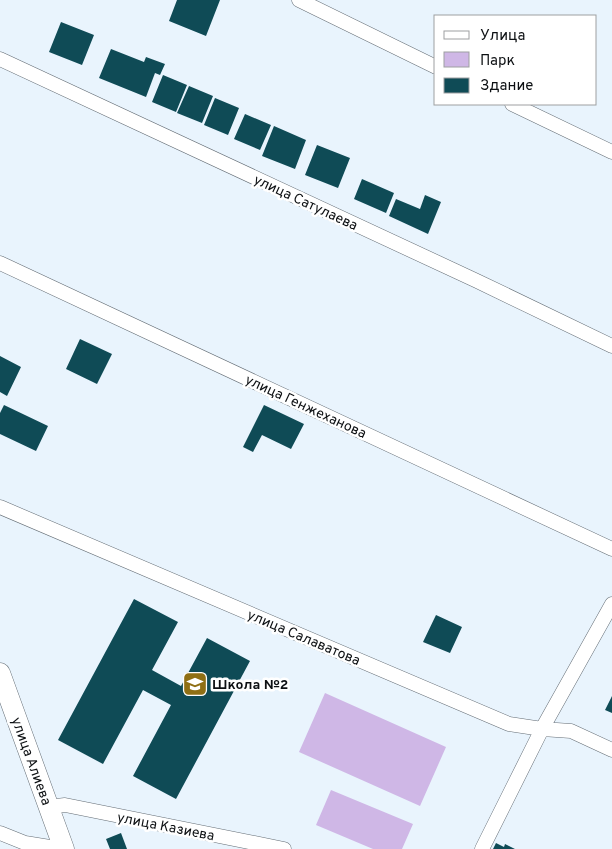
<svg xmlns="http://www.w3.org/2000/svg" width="612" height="849" font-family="Overpass,sans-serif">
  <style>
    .green { fill: #cfb7e6 }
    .building { fill: #0f4b56 }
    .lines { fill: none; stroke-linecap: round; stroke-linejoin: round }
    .street-casing { stroke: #646d75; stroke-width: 15 }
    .secondary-casing { stroke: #646d75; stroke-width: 21 }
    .street { stroke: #fff; stroke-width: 14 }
    .secondary { stroke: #fff; stroke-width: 20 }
    .labels { text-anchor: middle; stroke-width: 5; stroke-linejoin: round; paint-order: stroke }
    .street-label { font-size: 14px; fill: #0d1013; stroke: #fff }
    .poi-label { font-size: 14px; font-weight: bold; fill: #0d1013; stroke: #fff; text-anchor: start }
  </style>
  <rect width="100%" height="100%" fill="#e9f4fd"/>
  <path class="green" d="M 325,693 L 446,747 L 420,806 L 299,752 Z
    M 331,790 L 413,824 L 402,849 L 373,849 L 316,825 Z"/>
  <path class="building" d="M 177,0 L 220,0 L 206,36 L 169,21 Z
    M 61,22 L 94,35 L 82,65 L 49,52 Z
    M 111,49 L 144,62 L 146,57 L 165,64 L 160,75 L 155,73 L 146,97 L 99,78 Z
    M 163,75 L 187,85 L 176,112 L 152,102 Z
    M 189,86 L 213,96 L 202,123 L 177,113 Z
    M 215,98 L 239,108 L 228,135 L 204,125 Z
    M 245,114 L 271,125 L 260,150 L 234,139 Z
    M 274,126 L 306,140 L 295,169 L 262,156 Z
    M 317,145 L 350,158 L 338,188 L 305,175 Z
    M 362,179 L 394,193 L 386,213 L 354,199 Z
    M 425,195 L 441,202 L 428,234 L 389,216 L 396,199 L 420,209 Z
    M 80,339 L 112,354 L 97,384 L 66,369 Z
    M 0,356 L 21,367 L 7,396 L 0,392 Z
    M 4,405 L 48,426 L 36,451 L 0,434 L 0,413 Z
    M 264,405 L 304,424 L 291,449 L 262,435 L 253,452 L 243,447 Z
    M 134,599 L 178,622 L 152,670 L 181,686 L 207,638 L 250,661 L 176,799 L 133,776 L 171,705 L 143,690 L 103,764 L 58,740 Z
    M 436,615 L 462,627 L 450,653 L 423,642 Z
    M 612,696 L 612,713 L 605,710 Z
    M 121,833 L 127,849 L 110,849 L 106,839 Z
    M 496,843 L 504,847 L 505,844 L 515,849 L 493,849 Z"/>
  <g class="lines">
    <defs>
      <path id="street" d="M 299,0 L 436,67
        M 0,59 L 477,281 L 612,346
        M 512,104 L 612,152
        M 0,263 L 612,549
        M 0,507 L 509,724 L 542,729 L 571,731 L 612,750
        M 48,807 L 65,805 L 284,849
        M 0,833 L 25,843 L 62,849
        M 482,849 L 542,729 L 612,604"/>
      <path id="secondary" d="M 0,673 L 64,849"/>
    </defs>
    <use href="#street" class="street-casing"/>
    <use href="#secondary" class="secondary-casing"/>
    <use href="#street" class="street"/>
    <use href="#secondary" class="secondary"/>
  </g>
  <defs>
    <symbol id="school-square" viewBox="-11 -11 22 22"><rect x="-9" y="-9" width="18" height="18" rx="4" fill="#8f6f14" stroke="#fff"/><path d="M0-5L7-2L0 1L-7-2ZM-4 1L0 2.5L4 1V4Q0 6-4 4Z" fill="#fff"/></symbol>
  </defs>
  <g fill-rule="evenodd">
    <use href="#school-square" x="181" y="670" width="28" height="28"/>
  </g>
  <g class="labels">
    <g class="street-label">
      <text transform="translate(306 202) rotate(25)" y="5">улица Сатулаева</text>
      <text transform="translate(306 406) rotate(25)" y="5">улица Генжеханова</text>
      <text transform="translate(304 637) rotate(23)" y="5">улица Салаватова</text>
      <text transform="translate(32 761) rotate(70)" y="5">улица Алиева</text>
      <text transform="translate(166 826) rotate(11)" y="5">улица Казиева</text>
    </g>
    <g class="poi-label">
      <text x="212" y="689">Школа №2</text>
    </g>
  </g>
  <rect x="434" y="15" width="162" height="90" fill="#ffffff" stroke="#9e9fa1"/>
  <rect x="444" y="31" width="25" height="8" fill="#ffffff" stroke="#9e9fa1"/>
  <text x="480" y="40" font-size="15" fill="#0d1013">Улица</text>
  <rect x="444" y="52" width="25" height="15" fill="#cfb7e6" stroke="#9e9fa1"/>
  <text x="480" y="65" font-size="15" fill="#0d1013">Парк</text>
  <rect x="444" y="78" width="25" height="15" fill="#0f4b56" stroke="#9e9fa1"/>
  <text x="480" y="90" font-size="15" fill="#0d1013">Здание</text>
</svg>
